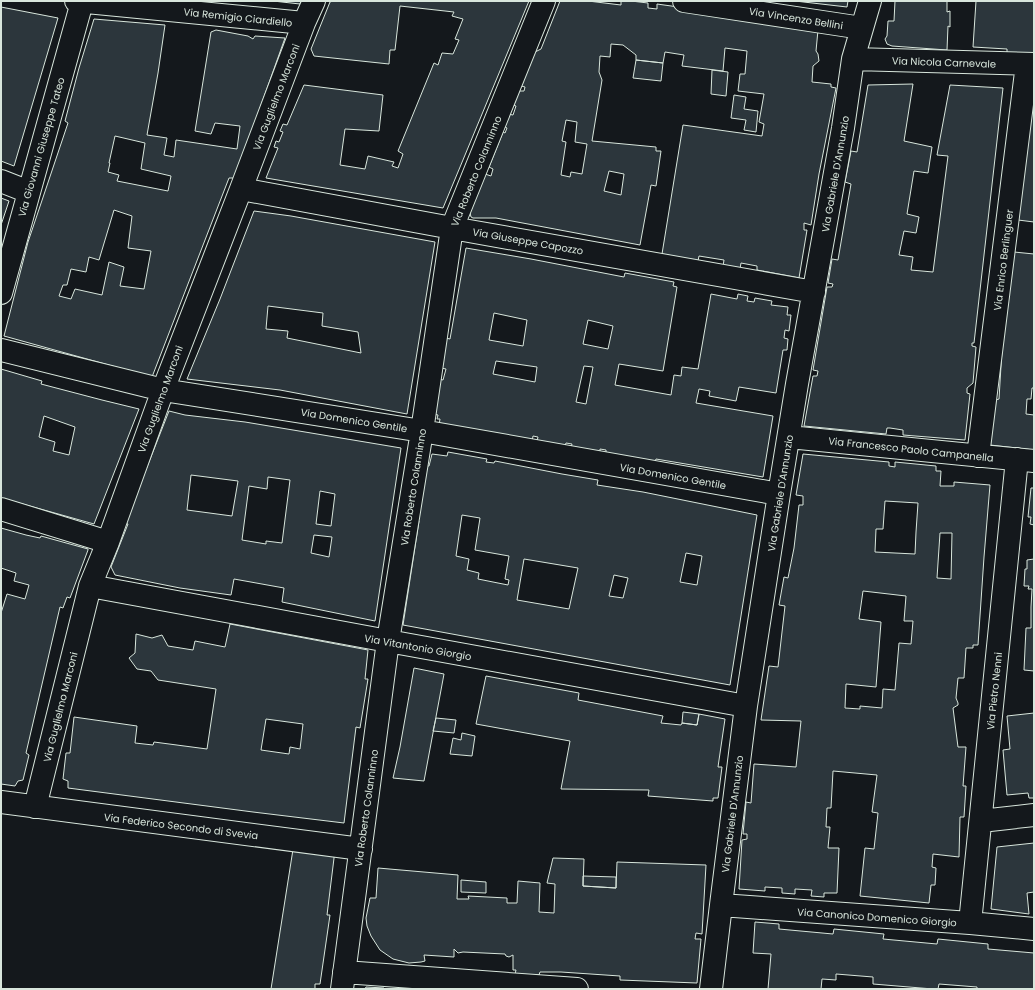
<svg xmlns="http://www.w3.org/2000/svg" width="1035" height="990" font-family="Poppins,sans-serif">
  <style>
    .building { fill: #2c363c; stroke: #d8e6dc; fill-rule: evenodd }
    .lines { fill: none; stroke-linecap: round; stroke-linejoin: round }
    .minor-casing { stroke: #d8e6dc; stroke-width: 24 }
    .minor { stroke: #14181c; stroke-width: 22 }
    .labels { text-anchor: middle; stroke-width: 3; stroke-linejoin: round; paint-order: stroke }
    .street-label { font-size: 10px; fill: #d8e6dc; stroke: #14181c }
  </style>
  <rect width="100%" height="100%" fill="#14181c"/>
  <path class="building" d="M 273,1 L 301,1 L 300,4 Z
    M 332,1 L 529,1 L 443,208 L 266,178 L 278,148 L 274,147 L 276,141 L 279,142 L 283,132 L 280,131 L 283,124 L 287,125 L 304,85 L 383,95 L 379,131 L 345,129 L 340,165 L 365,169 L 368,156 L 394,162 L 392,166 L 398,168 L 403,154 L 398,151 L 434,63 L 438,65 L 442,53 L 453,54 L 459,40 L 455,39 L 463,19 L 452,16 L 454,12 L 400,6 L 395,50 L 390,50 L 389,64 L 314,56 L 311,49 L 330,2 Z
    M 560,1 L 588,1 L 621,5 L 621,1 L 631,1 L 648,3 L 648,8 L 657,9 L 657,4 L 707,11 L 818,30 L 816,51 L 818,54 L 819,61 L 813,66 L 812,82 L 831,84 L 831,87 L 836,88 L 819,174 L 811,225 L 804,223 L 804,230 L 807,230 L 799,278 L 757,270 L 757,266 L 741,263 L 740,269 L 723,266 L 724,260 L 699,256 L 698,261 L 662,254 L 683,125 L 762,136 L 764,124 L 759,122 L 764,94 L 738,91 L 740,74 L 745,74 L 747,51 L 725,48 L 723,71 L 682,66 L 684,55 L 665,52 L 663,63 L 636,60 L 636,55 L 623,45 L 611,44 L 610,57 L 600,56 L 599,72 L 602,80 L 592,141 L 656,147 L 656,151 L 661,151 L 656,186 L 651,185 L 640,245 L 496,218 L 473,218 L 471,217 L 470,213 L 485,174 L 491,176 L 493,169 L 489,167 L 503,132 L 505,133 L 507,128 L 505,127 L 508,114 L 513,115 L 516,106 L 513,105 L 518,91 L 524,91 L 525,87 L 521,86 L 535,52 L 541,49 ZM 566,120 L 577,122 L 575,142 L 587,144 L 582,174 L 571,172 L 570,177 L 561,175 L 566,142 L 562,141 ZM 609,171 L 624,174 L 621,195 L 604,191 Z
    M 795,1 L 848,1 L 847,7 Z
    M 895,1 L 947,1 L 947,12 L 950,11 L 950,27 L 948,26 L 947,50 L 892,46 L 887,44 L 885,39 L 887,36 L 888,21 L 894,21 Z
    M 976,1 L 1034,1 L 1034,54 L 1007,54 L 1007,49 L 973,47 Z
    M 1,7 L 58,18 L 14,166 L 1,161 Z
    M 94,19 L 165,25 L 158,73 L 147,135 L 167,138 L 164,155 L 174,157 L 176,140 L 237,149 L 240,126 L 215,123 L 211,134 L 195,131 L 211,32 L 216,30 L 248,36 L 253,39 L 255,36 L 285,38 L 235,178 L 229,178 L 152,377 L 4,336 L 28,242 L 68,123 L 65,121 L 79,68 ZM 115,136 L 145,143 L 141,169 L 171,176 L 168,191 L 117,181 L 119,175 L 108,172 L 110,163 L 109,163 ZM 114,210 L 132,216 L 128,248 L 151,251 L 144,289 L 120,286 L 124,267 L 109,262 L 102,295 L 75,289 L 71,299 L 59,296 L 63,285 L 67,285 L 71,269 L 86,272 L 89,257 L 99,260 Z
    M 636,60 L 663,63 L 661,81 L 633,78 Z
    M 712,70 L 728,72 L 726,96 L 711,94 Z
    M 913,84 L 904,141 L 932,147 L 928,173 L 914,171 L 907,214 L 919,217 L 916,233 L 904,231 L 899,255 L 913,257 L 911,270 L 933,272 L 948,156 L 937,155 L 950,85 L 1003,88 L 974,343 L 972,343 L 972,346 L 976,347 L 973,383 L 967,388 L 967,393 L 970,394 L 965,440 L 903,435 L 903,430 L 890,428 L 887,428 L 886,434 L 804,426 L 813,376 L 817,376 L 818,371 L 813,370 L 827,287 L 832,287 L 833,284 L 828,283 L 832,259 L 838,260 L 851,184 L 845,182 L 851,151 L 857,152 L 868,85 Z
    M 1034,91 L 1034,222 L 1018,220 Z
    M 734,95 L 746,97 L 744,109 L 758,111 L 756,132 L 744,130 L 746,120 L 731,118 Z
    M 1,198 L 9,201 L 1,225 Z
    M 254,211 L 291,216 L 435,242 L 407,414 L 280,390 L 187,379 L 220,299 ZM 268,306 L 323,313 L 322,326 L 358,332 L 361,353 L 287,338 L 288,331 L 266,329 Z
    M 466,248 L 531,259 L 624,277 L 625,273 L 674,282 L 673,286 L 677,287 L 663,371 L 619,364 L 615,385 L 671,395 L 674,375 L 681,376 L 682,367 L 698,369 L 711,294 L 737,299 L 738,294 L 748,296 L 747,301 L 754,302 L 755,298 L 772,301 L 771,305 L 788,307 L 787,315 L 791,315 L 789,331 L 785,330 L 784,338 L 788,339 L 787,350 L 783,350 L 776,393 L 739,387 L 736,401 L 709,396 L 710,391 L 699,389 L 696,403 L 773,416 L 763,477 L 656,459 L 655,462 L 606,453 L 606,450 L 600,449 L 600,453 L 571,448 L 572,444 L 566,443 L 565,446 L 537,441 L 538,437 L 533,436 L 532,442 L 439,425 L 440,419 L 437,419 L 438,415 L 433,414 L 439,379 L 443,380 L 446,369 L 441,368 L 446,338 L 450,339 ZM 494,313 L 527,320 L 523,346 L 489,340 ZM 588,320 L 613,326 L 608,349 L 583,344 ZM 496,361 L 537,367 L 535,382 L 493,374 ZM 584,366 L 593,367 L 586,404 L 576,402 Z
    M 1014,252 L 1034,254 L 1034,388 L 1032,388 L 1031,399 L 1027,399 L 1026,414 L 1034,415 L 1034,450 L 990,445 L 992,401 L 999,399 L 1002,349 Z
    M 1,369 L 42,381 L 41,384 L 102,400 L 139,409 L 94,524 L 1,498 ZM 44,416 L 75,427 L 69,455 L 53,451 L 55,442 L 39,437 Z
    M 169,411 L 185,415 L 245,422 L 401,448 L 375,621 L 282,602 L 284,588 L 234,579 L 231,595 L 180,588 L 115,575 L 111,567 L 128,524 L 125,523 ZM 191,475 L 238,481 L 232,516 L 187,510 ZM 268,477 L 290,480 L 282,543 L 266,541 L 266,544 L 242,540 L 249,486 L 267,489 ZM 320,491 L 335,494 L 331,526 L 316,524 ZM 314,535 L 332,537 L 329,557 L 311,553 Z
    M 448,452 L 487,459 L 486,462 L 494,463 L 495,461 L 562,474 L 598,480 L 597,485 L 643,492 L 757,515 L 730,685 L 403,625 L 419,521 L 416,521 L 426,466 L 429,466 L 432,454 L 447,456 ZM 462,515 L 480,518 L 475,550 L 509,556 L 505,579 L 509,580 L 508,585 L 478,579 L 479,573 L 467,570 L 469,559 L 456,556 ZM 686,553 L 702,556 L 697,585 L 680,582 ZM 524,559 L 578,568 L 569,609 L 517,600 ZM 614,575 L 628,578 L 623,598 L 609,596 Z
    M 803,454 L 889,462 L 889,466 L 895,467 L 895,462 L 936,466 L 936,471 L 941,471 L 940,486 L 954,486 L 954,482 L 990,485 L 984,557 L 978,645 L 973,645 L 973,648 L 966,648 L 964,678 L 958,678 L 956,698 L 958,703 L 958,705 L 953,708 L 958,747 L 966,747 L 963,786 L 966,786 L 964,817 L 960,817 L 959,857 L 933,854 L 932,867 L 936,868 L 935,885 L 931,885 L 929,903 L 860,896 L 865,848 L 874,849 L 878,813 L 872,812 L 877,775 L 833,771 L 831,808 L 827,808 L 826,827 L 830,827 L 828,848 L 839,848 L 837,893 L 824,893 L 824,897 L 811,896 L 812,890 L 795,889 L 795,894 L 782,893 L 782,888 L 765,887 L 765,891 L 739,889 L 742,840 L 747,839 L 747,834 L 743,834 L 746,802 L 751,803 L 754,764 L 796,767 L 801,721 L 761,720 L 769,666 L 778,667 L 785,606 L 779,605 L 784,577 L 788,578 L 794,548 L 799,505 L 803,505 L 803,496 L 796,495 ZM 885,501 L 918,503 L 916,532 L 915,554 L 875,552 L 876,529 L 883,529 ZM 940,533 L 952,533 L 951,579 L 937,578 ZM 863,591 L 906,596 L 904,621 L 913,621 L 911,644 L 899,643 L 895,690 L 883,689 L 882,708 L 860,706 L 860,709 L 845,708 L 846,684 L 876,687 L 881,622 L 859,619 Z
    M 1031,488 L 1034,488 L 1034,525 L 1030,524 L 1031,517 L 1028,517 Z
    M 1,528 L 26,535 L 40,538 L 41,536 L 88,549 L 88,550 L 70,598 L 67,597 L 63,608 L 60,607 L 26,753 L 29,755 L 23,780 L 18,781 L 15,786 L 1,784 L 1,613 L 7,594 L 25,599 L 29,585 L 14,581 L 16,573 L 1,568 Z
    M 1034,559 L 1034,671 L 1024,670 L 1026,628 L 1031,628 L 1031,607 L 1032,589 L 1028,589 L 1029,586 L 1024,586 L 1025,569 L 1027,569 L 1027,560 Z
    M 230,624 L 368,650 L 365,679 L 368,679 L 360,728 L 356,727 L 344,823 L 253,812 L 68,788 L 68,781 L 63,779 L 66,753 L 70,753 L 74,717 L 137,726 L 135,743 L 153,745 L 154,742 L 207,749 L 216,689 L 158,680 L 151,671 L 137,669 L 129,658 L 135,653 L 136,634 L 152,638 L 162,635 L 168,646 L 193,650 L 195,641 L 225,647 ZM 266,719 L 303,724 L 300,749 L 290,747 L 289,754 L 261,750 Z
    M 414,668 L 444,674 L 424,781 L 393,778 L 400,747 Z
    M 486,676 L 579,693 L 578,700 L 663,716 L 661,723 L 681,725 L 682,723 L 697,725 L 699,714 L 725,719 L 718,767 L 722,767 L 718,798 L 713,798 L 713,801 L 648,796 L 649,790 L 561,789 L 570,741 L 476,724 Z
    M 683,712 L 699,714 L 697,725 L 682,723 Z
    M 1034,713 L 1034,798 L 1029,798 L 1028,793 L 1007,795 L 1003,750 L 1010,749 L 1007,716 Z
    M 436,718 L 456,720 L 454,733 L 433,731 Z
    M 462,733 L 475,736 L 472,756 L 450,754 L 453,738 L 461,740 Z
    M 294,843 L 335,850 L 327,915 L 330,915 L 320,984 L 315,984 L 315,989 L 271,989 Z
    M 1034,843 L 1034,892 L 1027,893 L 1029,914 L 991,909 L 997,847 Z
    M 553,858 L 584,859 L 583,886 L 616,888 L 617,862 L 706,865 L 702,934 L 696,933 L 695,939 L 701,939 L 697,983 L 620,980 L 620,976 L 561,972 L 540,972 L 539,975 L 515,974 L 516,970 L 513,970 L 513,955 L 509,957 L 506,956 L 505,954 L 463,952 L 458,953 L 454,949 L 454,957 L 424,955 L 425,961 L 421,962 L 409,963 L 393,959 L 380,950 L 371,936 L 367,926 L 366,918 L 370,898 L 376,898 L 378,868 L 458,875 L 457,899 L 469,899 L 468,896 L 507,898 L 507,903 L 517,903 L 518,881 L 540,883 L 539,912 L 554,913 L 555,884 L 547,883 Z
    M 583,876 L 616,877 L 616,888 L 583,886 Z
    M 461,880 L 486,882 L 486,893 L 461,892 Z
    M 755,922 L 779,924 L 779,929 L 833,934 L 834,929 L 884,934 L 883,939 L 937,944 L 938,939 L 988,944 L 988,949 L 1034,953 L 1034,989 L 977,989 L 977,987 L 939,984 L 938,989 L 933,989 L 873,984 L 873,977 L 836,974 L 836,980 L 822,979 L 821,989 L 768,989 L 771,954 L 753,953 Z
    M 366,987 L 384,988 L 384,989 L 365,989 Z"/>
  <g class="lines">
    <defs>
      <path id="minor" d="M 76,1 L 304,23
        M 684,1 L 862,28
        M 853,59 L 1034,64
        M 1,181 L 29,192
        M 241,189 L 452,228 L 814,292
        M 1,293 L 82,2
        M 1,350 L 163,390 L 422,431 L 779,494
        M 789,437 L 1034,461
        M 978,456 L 1027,64
        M 1,509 L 108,542
        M 90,586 L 388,641 L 746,706
        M 1,802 L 361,849
        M 35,807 L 90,586 L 108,542 L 163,390 L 241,189 L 304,23 L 314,1
        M 981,821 L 1034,815
        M 721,905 L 970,923 L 1034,929
        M 970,923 L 1017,459
        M 344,972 L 577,989
        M 342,989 L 388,641 L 422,431 L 452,228 L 544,1
        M 711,989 L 721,905 L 746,706 L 779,494 L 797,384 L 843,128 L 853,59 L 870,1"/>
    </defs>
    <use href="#minor" class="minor-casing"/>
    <use href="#minor" class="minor"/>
  </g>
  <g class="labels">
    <g class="street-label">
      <text transform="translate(238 17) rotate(6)" y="4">Via Remigio Ciardiello</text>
      <text transform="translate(796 18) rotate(9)" y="4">Via Vincenzo Bellini</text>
      <text transform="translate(944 62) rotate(2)" y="4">Via Nicola Carnevale</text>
      <text transform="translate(276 97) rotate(-69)" y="4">Via Guglielmo Marconi</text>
      <text transform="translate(41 147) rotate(-74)" y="4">Via Giovanni Giuseppe Tateo</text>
      <text transform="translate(476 171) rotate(-68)" y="4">Via Roberto Colanninno</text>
      <text transform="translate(835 174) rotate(-80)" y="4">Via Gabriele D'Annunzio</text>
      <text transform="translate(528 241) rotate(10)" y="4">Via Giuseppe Capozzo</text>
      <text transform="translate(1003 260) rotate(-83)" y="4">Via Enrico Berlinguer</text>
      <text transform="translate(160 399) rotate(-70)" y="4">Via Guglielmo Marconi</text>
      <text transform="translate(354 420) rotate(9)" y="4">Via Domenico Gentile</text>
      <text transform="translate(911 449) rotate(6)" y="4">Via Francesco Paolo Campanella</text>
      <text transform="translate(673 476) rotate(10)" y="4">Via Domenico Gentile</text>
      <text transform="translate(413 487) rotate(-81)" y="4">Via Roberto Colanninno</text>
      <text transform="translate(780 493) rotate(-81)" y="4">Via Gabriele D'Annunzio</text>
      <text transform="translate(418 647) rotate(10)" y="4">Via Vitantonio Giorgio</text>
      <text transform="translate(994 691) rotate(-84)" y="4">Via Pietro Nenni</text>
      <text transform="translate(60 707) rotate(-76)" y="4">Via Guglielmo Marconi</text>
      <text transform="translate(366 808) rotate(-82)" y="4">Via Roberto Colanninno</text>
      <text transform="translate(732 814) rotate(-83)" y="4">Via Gabriele D'Annunzio</text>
      <text transform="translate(181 826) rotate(7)" y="4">Via Federico Secondo di Svevia</text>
      <text transform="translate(877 917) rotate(4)" y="4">Via Canonico Domenico Giorgio</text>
    </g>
  </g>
  <rect width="1035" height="990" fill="none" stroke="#d8e6dc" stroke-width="4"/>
</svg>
